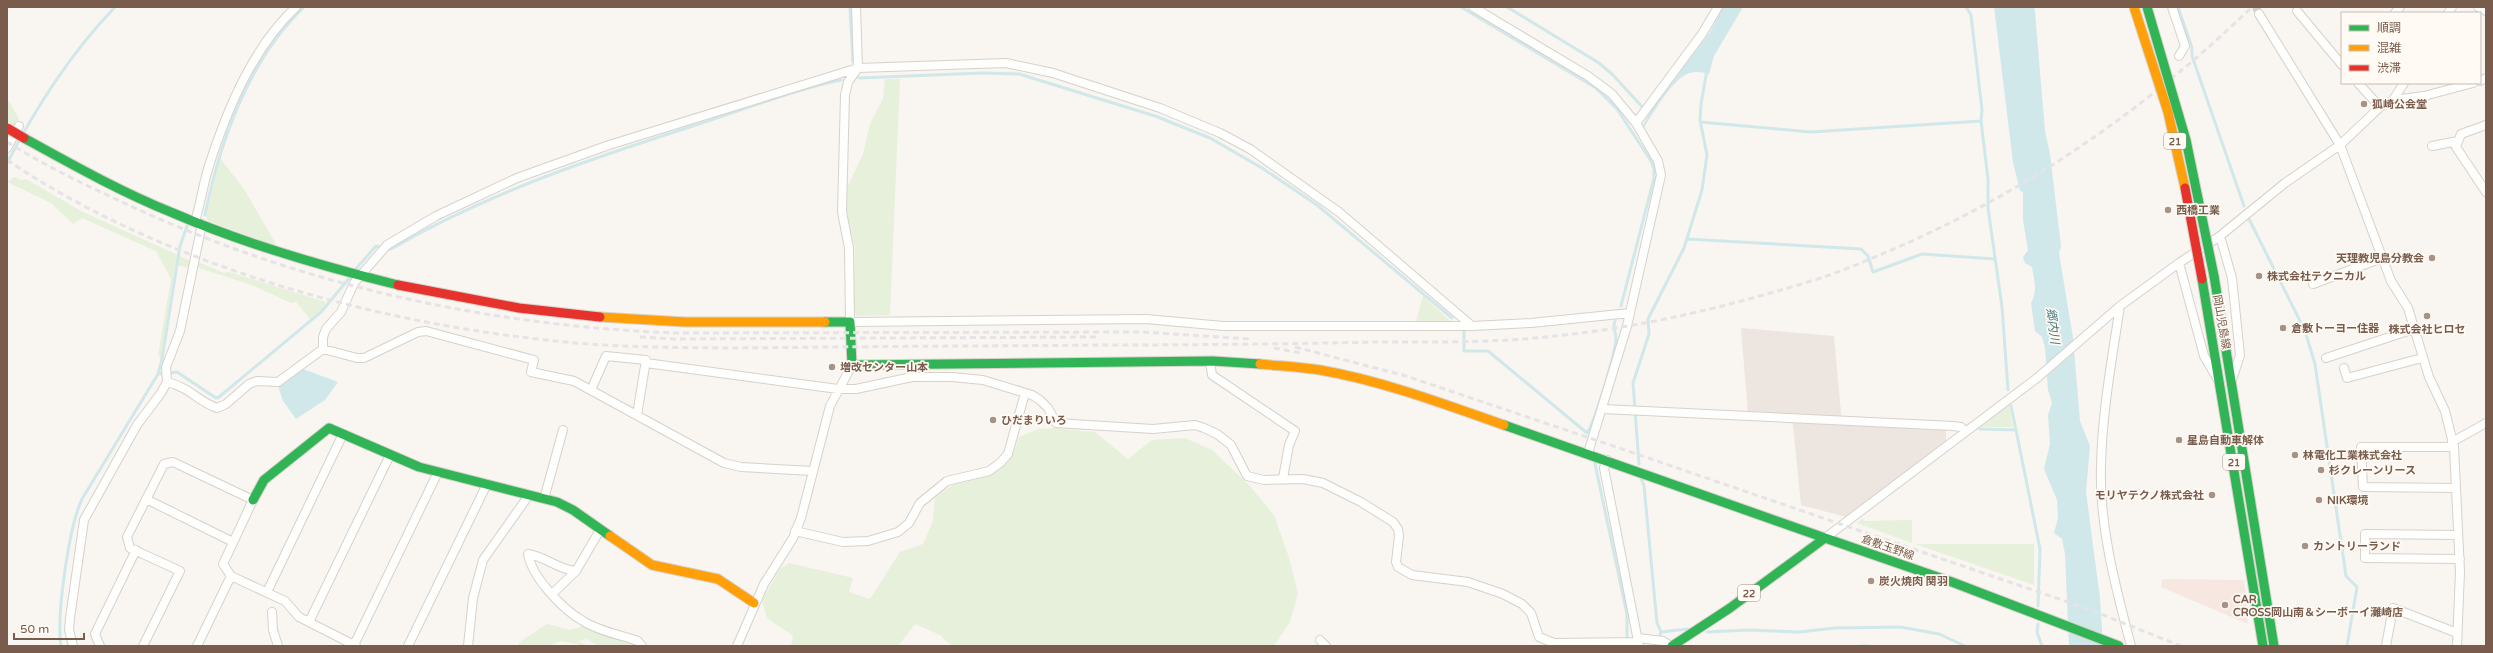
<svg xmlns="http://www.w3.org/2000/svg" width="2493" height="653" font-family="'Varela Round','Noto Sans JP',sans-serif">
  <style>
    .commercial { fill: #f6e8e1 }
    .industrial { fill: #ede5e0 }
    .green { fill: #e7f0db }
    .water { fill: #d0e8ea }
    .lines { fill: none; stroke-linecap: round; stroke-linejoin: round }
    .stream { stroke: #d0e8ea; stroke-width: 3 }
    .street-tunnel { stroke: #d9cfc7; stroke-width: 8; stroke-dasharray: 8 4; stroke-linecap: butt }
    .street-casing { stroke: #d7d1cb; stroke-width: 10 }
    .fast-casing { stroke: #d9d2cb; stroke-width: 11 }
    .slow-casing { stroke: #d9d2cb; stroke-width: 11 }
    .jam-casing { stroke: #d9d2cb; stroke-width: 11 }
    .street { stroke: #fefefd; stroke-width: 8 }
    .fast { stroke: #30b455; stroke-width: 9 }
    .slow { stroke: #ff9f0a; stroke-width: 9 }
    .jam { stroke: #e5322d; stroke-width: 9 }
    .rail { stroke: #e6e3e7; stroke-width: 3; stroke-dasharray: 6 4; stroke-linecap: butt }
    .fast-bridge-casing { stroke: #d9d2cb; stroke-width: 11; stroke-linecap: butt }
    .slow-bridge-casing { stroke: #d9d2cb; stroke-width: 11; stroke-linecap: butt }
    .jam-bridge-casing { stroke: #d9d2cb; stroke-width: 11; stroke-linecap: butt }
    .fast-bridge { stroke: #30b455; stroke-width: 9 }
    .slow-bridge { stroke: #ff9f0a; stroke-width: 9 }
    .jam-bridge { stroke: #e5322d; stroke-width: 9 }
    .poi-dot { fill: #a69286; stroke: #fffaf3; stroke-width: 1.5 }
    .labels { text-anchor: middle; stroke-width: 3.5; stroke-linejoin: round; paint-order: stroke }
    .shield { fill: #fffaf3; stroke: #a28b7f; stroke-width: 1 }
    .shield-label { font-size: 10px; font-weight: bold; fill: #7a5c4d }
    .poi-label { font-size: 11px; font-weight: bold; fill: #7a5c4d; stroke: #fffaf3; text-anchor: start }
    .street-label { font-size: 11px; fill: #7a5c4d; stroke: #fffaf3 }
    .water-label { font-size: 12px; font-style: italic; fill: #437c86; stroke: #fffaf3 }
  </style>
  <rect width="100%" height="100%" fill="#f9f5f0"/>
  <path class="commercial" d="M 2162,579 L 2244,580 L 2248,624 L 2161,587 Z"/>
  <path class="industrial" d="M 1741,328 L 1834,336 L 1842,424 L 1946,430 L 1946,441 L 1846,517 L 1801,505 L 1792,416 L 1748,414 Z"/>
  <path class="green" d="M 885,79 L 900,79 L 890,315 L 857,316 L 853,310 L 855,249 L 846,211 L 847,188 L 863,154 L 870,124 L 883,98 Z
    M 7,98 L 19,119 L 7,141 Z
    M 220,158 L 244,189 L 277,246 L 208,221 L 206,217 Z
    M 14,177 L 21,180 L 26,179 L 81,211 L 191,261 L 190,268 L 175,265 L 161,359 L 158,355 L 171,279 L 156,251 L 82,218 L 73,224 L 51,203 L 7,182 Z
    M 198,262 L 224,273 L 229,272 L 326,302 L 321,310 L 310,319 L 296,302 L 291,303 L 252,285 L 196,267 Z
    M 1423,296 L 1450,321 L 1416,321 Z
    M 2009,404 L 2013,427 L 1980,427 Z
    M 1054,428 L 1095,432 L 1128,459 L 1152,440 L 1185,438 L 1212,450 L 1249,485 L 1274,515 L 1289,558 L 1298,593 L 1290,622 L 1274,646 L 952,646 L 940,635 L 915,624 L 898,646 L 791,646 L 793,636 L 767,618 L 762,600 L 780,569 L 789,563 L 853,578 L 849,592 L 870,599 L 900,552 L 923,544 L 933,521 L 935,497 L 957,482 L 994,474 L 1013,455 L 1019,437 L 1038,429 Z
    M 1863,518 L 1864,521 L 1912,520 L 1912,543 L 1857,523 Z
    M 1915,544 L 2034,544 L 2034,585 Z
    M 547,624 L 570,630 L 584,626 L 640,646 L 599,646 L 587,639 L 578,641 L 587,646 L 560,641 L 550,646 L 520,646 L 518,643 Z"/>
  <path class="water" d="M 1723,7 L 1743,7 L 1714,56 L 1709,74 C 1701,72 1694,71 1687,74 C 1672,80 1652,115 1643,129 L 1642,127 L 1649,113 L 1710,32 Z
    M 1994,7 L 2034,7 L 2035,12 L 2045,131 L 2050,154 L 2061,246 L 2059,253 L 2073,338 L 2080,421 L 2090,446 L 2086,492 L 2100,598 L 2103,646 L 2069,646 L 2065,554 L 2062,539 L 2054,533 L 2058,518 L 2057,500 L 2044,469 L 2050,444 L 2048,415 L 2052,403 L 2048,390 L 2045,348 L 2042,337 L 2035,331 L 2031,303 C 2038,290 2034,280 2032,267 L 2025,263 L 2023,257 L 2028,250 L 2023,220 L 2023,192 L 2020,191 L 2013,162 Z
    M 303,369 L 338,382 L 325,400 L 296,419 L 283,401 L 278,386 Z"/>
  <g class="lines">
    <path class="stream" d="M 850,7 L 853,62
      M 1461,7 L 1596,88 L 1617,109 L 1651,161 L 1654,169 L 1654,178 L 1621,306
      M 1507,7 L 1599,63 L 1613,75 L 1645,110
      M 1966,7 L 1971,15 L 1982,110 L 1981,121 L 1988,179 L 1988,208 L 2002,307 L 2008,390
      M 2178,7 L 2192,48 L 2192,56 L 2244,206
      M 859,78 L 982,73 L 1019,74 L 1155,116 L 1210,138 L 1262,168 L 1317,205 L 1452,318
      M 1701,122 L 1811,132 L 1981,121
      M 7,163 C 37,106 70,54 115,7
      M 205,215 C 220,141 248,61 304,7
      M 2249,219 L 2305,331 L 2315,364 L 2346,576 L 2357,587 L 2347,646
      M 1687,239 L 1861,249 L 1868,256 L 1873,272 L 1922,254 L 1995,259
      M 354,271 L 376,246 L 391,249 C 487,193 593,158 699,124 C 743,110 796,89 841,80
      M 1464,330 L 1464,351 L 1488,351 L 1587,433 C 1595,422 1615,354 1616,339 C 1616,332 1612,327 1615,321
      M 158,374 L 177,372 L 216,398 L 219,397 L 321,312 L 351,276
      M 2011,406 L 2016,430
      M 1980,429 L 2016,430 L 2040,549 L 2038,606
      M 1595,464 L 1627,614 L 1627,642
      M 1639,464 L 1633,383 L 1649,334 L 1648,319 L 1684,248 L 1702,190 L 1707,155 L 1700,120 L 1701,104 L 1707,70
      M 1641,478 L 1644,486 L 1657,623 L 1661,632
      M 2038,624 L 2037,632 L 2042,646
      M 1707,632 L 1748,630 L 1799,632 L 1835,628 L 1900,627 L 1939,634 L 1965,646
      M 61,646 C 56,616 69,527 82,499 L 158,374 L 162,359 L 180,246 L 187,226
      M 1657,646 L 1661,632 L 1688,629
      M 1860,646 L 1869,646"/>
    <path class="street-tunnel" d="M 2256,7 L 2259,14"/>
    <defs>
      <path id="street" d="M 856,7 L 858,68 L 848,82 L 845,95 L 842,212 L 849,248 L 850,322 L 1146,319 L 1223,326 L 1472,326 L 1531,323 L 1630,313
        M 1473,7 L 1588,76 L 1612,94 L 1636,123 L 1658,161 L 1661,175 L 1627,326 L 1588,453
        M 2172,7 L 2185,46 L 2179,56
        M 2478,7 L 2486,11
        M 2297,11 L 2342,65
        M 2395,13 L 2400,7
        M 2448,13 L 2452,7
        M 2259,14 L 2340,145 L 2391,281 L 2408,308 L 2429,377 L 2445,411 L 2454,447 L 2460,571 L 2457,646
        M 2480,81 L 2486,78
        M 2358,83 L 2380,107
        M 2393,100 L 2404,83
        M 1636,123 L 1702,34 L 1718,7
        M 2486,125 L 2461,134 L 2456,147 L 2486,192
        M 2432,146 L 2458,141
        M 7,148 L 19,126
        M 195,222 C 200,205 203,186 208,169 C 226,112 252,48 296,7
        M 2220,236 L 2232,278 L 2240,355 L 2232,380
        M 2179,263 L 2204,356 L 2217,378
        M 2313,284 L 2382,258
        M 2120,306 C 2112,359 2102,413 2101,466 C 2099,527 2116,588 2131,646
        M 323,349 L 323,337 L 326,329 L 341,312 L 354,283 L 387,245 L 436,216 L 517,178 L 609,145 L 858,68 L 1006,63 L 1053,73 L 1160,108 L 1220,133 L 1250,149 L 1339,212 L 1472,326
        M 2326,358 L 2414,329
        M 1210,361 L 1212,375 L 1295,431 L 1289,445 L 1283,478
        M 646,363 L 838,389 L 856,389 L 912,377 L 952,377 L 983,380 L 1032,395 L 1040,400 L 1048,408 L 1056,423 L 1153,429 L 1195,425 L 1204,428 L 1217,434 L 1231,445 L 1247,476 L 1264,480 L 1303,479 L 1323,483 L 1361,502 L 1393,522 L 1398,529 L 1399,536 L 1396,562 L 1398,567 L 1412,575 L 1468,582 L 1503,594 L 1522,604 L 1531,613 L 1539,637 L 1554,643 L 1638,642
        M 2344,368 L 2347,378 L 2422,358
        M 167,382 C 191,388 197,401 217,408 L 226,404 L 249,384 L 257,381 L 278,382 L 323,349 L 357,358 L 364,358 L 418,332 L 426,331 L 534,360 L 531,372 L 574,381 L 724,463 L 741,467 L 812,471
        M 591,390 L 606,356 L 646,360 L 637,415
        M 1603,409 L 1953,426 L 1961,427 L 1965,431
        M 2452,442 L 2486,423
        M 2454,447 L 2361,447 L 2363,487 L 2456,488
        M 1607,460 L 1604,468 L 1639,646
        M 146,499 L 233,542
        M 544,499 L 563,430
        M 795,531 L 843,542 L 868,541 L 898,532 L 909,523 L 920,503 L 947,481 L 989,471 L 1000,463 L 1008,454 L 1025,393
        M 2458,535 L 2365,534 L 2365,558 L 2460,559
        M 1825,538 L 2037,378 L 2120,306 L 2179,263 L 2220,236 L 2285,183 L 2340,145 L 2380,107 L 2393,100 L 2424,96 L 2473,83
        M 576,571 C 558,570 545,556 528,554 C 532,577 562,609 583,621 C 598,631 621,635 638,641 L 642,646
        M 267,592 L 343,434
        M 552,594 L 576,571 L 600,530
        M 272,612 L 273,630 L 278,646
        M 309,622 L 390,455
        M 1638,638 L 1663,641 L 1670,646
        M 1320,640 L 1326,646
        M 354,645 L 438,472
        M 73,646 L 69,630 L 70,618 L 84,520 L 137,425 L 161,393 L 167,382 L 166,367 L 180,331 L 202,224
        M 100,646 L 95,634 L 136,550
        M 143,646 L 180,571 L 130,548 L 127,537 L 164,464 L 173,462 L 253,500 L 223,564 L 231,576 L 285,601 L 299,617 L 356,646
        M 197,646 L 231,576
        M 408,646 L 487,484
        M 468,646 L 473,598 L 483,560 L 529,495
        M 737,646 L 764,584 L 793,538 L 801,518 L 830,406 L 852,365
        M 2386,646 L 2393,608 L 2457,633"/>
      <path id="fast" d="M 24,138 C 73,165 121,192 173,213 C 245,244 321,266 398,285
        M 2214,276 L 2274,646
        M 2202,279 L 2263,646
        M 825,322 L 850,322 L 852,365 L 1213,361 L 1260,364
        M 1504,425 L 1825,538
        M 253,500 L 264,480 L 329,428 L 419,467 L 557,502 L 573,510 L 610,536
        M 1672,646 L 1730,608 L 1825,538 L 1952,582 L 2119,646"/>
      <path id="slow" d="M 600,317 L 685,322 L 825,322
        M 1260,364 C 1280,366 1301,367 1320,370 C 1383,381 1444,404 1504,425
        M 610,536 L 652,565 L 718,579 L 754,603"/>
      <path id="jam" d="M 398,285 L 519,308 L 600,317"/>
    </defs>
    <use href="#street" class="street-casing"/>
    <use href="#fast" class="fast-casing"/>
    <use href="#slow" class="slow-casing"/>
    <use href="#jam" class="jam-casing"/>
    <use href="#street" class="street"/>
    <use href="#fast" class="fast"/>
    <use href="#slow" class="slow"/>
    <use href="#jam" class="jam"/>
    <path class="rail" d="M 7,142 C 44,165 83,184 122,202 C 296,284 482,325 674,333 L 1142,332 L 1250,339
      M 7,160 C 173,272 405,332 603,345 C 679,349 754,348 829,347 C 921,346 1012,346 1103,345 C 1195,345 1286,344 1377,342 C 1436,342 1497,343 1555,336 C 1643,327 1727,307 1811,281 C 1838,273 1863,262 1889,251 C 2025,193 2145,110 2252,7
      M 640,337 L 673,339 L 1100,337
      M 1295,347 L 1406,376 L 1619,448 L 2088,609 L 2181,646
      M 1274,348 L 1301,353"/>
    <defs>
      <path id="fast-bridge" d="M 2147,7 L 2186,140 L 2214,276"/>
      <path id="slow-bridge" d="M 2134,7 L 2168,112 L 2185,188"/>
      <path id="jam-bridge" d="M 7,128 L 24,138
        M 2185,188 L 2202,279"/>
    </defs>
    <use href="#fast-bridge" class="fast-bridge-casing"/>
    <use href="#slow-bridge" class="slow-bridge-casing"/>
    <use href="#jam-bridge" class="jam-bridge-casing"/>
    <use href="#fast-bridge" class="fast-bridge"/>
    <use href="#slow-bridge" class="slow-bridge"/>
    <use href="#jam-bridge" class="jam-bridge"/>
  </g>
  <g class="poi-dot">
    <circle cx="2364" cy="104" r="4"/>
    <circle cx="2168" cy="210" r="4"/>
    <circle cx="2432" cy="258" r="4"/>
    <circle cx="2259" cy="276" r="4"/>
    <circle cx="2427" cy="316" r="4"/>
    <circle cx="2283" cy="328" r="4"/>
    <circle cx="832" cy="367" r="4"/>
    <circle cx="993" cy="420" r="4"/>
    <circle cx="2179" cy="440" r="4"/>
    <circle cx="2295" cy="455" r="4"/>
    <circle cx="2321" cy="470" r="4"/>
    <circle cx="2212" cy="495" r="4"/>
    <circle cx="2319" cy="500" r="4"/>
    <circle cx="2305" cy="546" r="4"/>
    <circle cx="1871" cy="581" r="4"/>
    <circle cx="2225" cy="605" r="4"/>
  </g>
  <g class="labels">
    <g class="shield">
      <rect x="2164" y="133" width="22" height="16" rx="3"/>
      <rect x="2223" y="454" width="22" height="16" rx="3"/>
      <rect x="1738" y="585" width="22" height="16" rx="3"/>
    </g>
    <g class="shield-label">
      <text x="2175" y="145">21</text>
      <text x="2234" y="466">21</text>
      <text x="1749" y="597">22</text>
    </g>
    <g class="poi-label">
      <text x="2372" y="108">狐崎公会堂</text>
      <text x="2176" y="214">西橋工業</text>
      <text x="2424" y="262" text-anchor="end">天理教児島分教会</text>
      <text x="2267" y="280">株式会社テクニカル</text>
      <text x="2291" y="332">倉敷トーヨー住器</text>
      <text x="2427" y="333" text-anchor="middle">株式会社ヒロセ</text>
      <text x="840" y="371">増改センター山本</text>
      <text x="1001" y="424">ひだまりいろ</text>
      <text x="2187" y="444">星島自動車解体</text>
      <text x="2303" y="459">林電化工業株式会社</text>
      <text x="2329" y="474">杉クレーンリース</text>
      <text x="2204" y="499" text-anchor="end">モリヤテクノ株式会社</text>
      <text x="2327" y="504">NIK環境</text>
      <text x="2313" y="550">カントリーランド</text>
      <text x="1879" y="585">炭火焼肉 関羽</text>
      <text x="2233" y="603">CAR<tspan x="2233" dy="13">CROSS岡山南＆シーボーイ灘崎店</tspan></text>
    </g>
    <g class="street-label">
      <text transform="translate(2222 322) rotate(80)" y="4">岡山児島線</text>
      <text transform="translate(1888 547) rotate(19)" y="4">倉敷玉野線</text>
    </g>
    <g class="water-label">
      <text transform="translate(2053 326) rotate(83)" y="4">郷内川</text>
    </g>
  </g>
  <rect width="2493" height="653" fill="none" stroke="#7a5c4d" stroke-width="16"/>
  <rect x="2341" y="12" width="140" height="72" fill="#fffaf3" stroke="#cabbb1"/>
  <rect x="2349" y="25" width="20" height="6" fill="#30b455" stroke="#cabbb1"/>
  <text x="2377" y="32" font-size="12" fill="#7a5c4d">順調</text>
  <rect x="2349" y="45" width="20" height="6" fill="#ff9f0a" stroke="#cabbb1"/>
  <text x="2377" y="52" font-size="12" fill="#7a5c4d">混雑</text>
  <rect x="2349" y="65" width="20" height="6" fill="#e5322d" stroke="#cabbb1"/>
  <text x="2377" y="72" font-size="12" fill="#7a5c4d">渋滞</text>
  <path d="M14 633v6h70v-6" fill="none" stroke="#7a5c4d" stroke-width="2"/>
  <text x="20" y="633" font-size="12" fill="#7a5c4d" stroke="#fffaf3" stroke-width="3" paint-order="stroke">50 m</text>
</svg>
